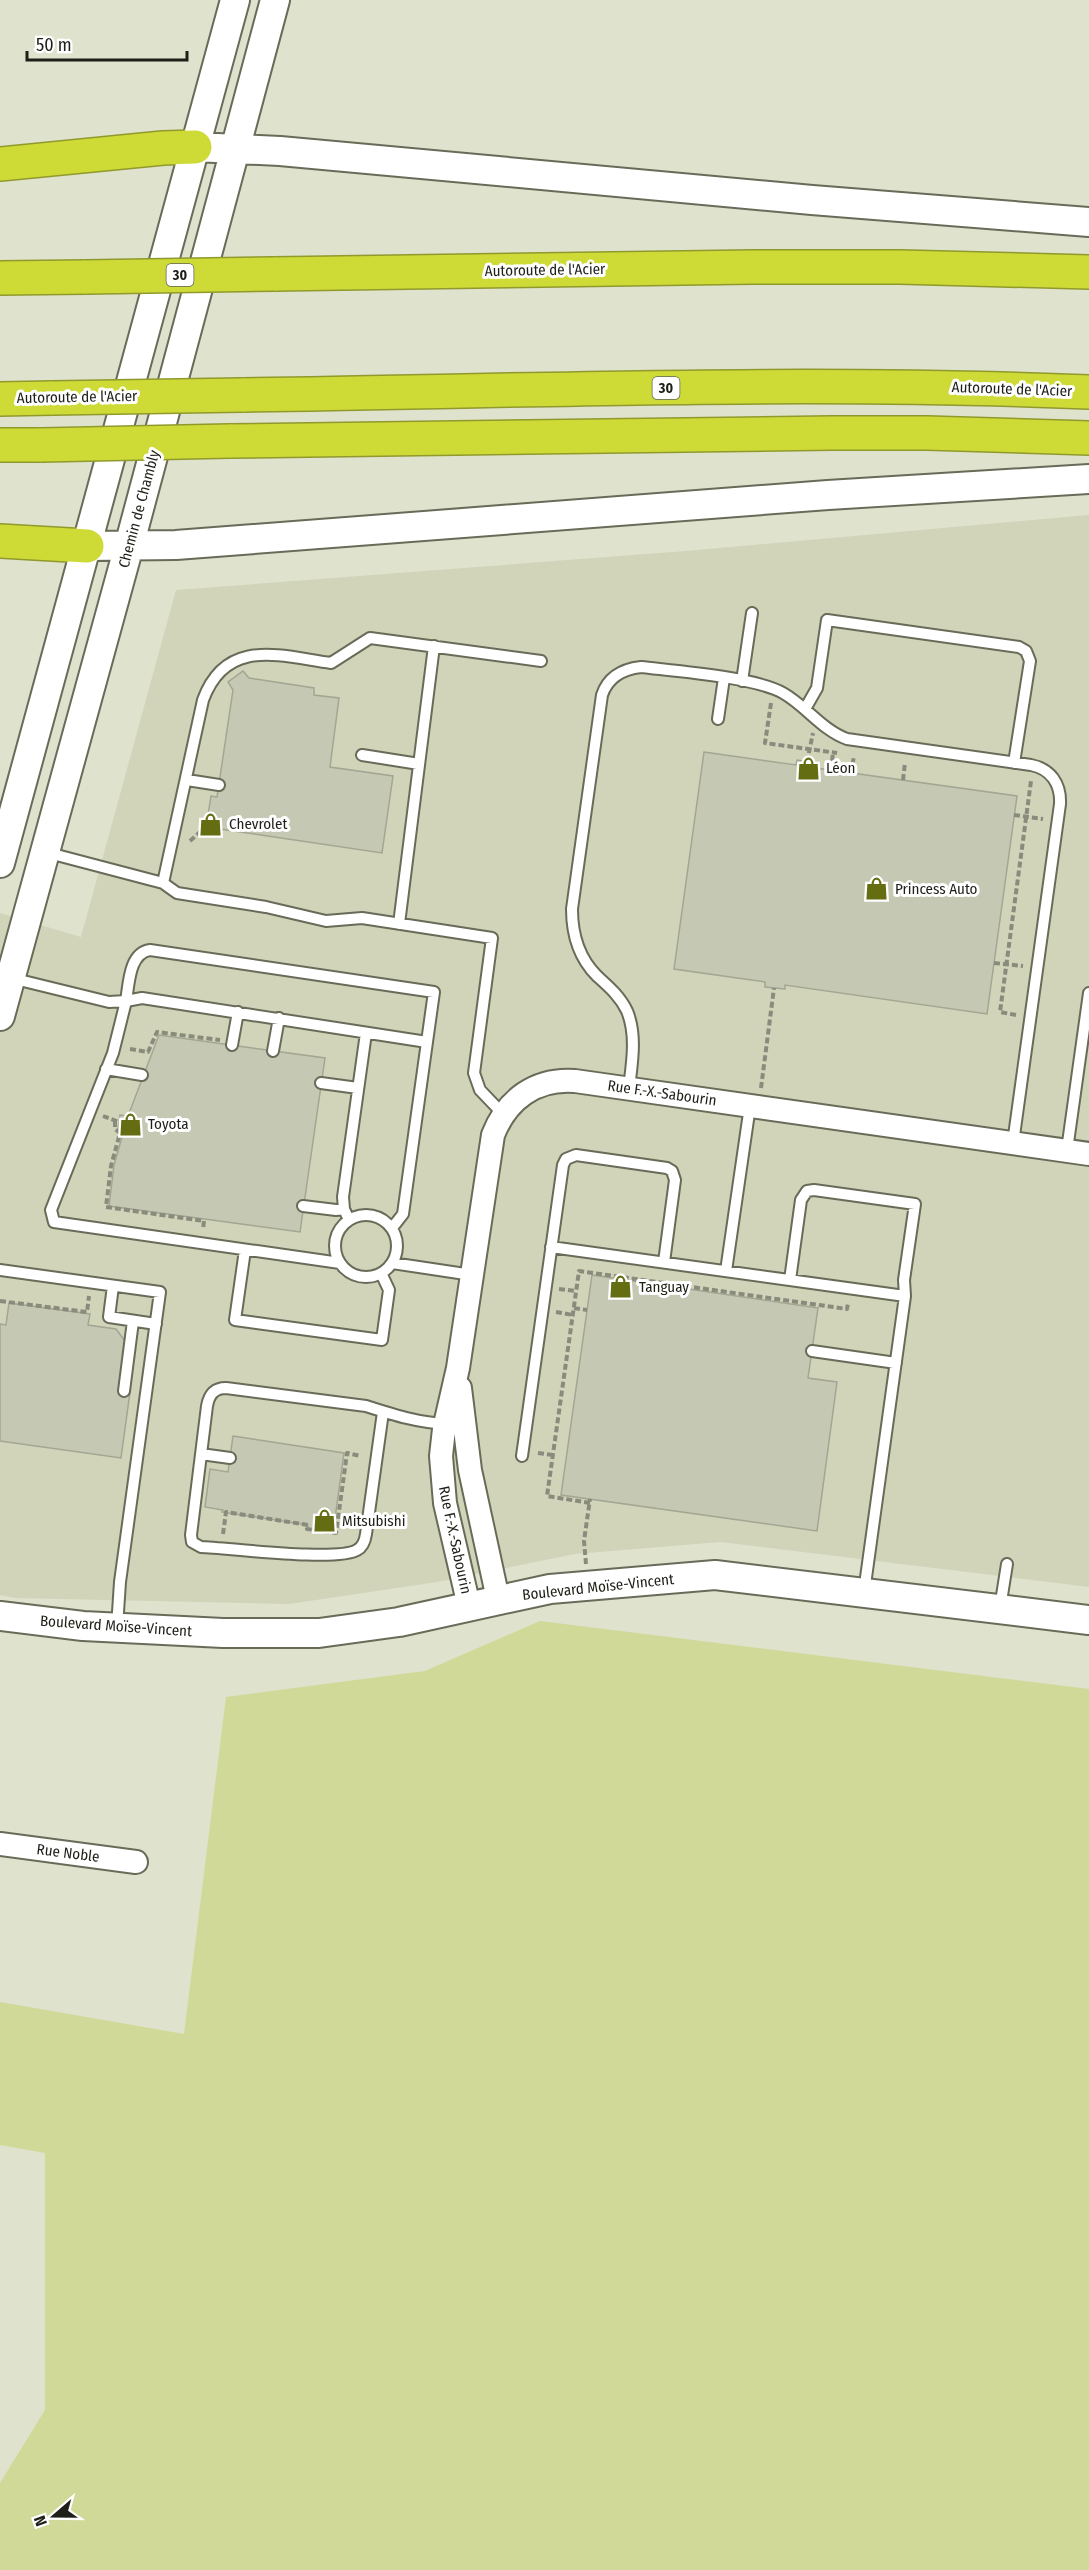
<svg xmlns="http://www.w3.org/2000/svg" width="1089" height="2570" font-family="'Fira Sans Condensed',sans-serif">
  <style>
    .built { fill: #d1d4b9 }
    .green { fill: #d0d998 }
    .building { fill: #c5c8b3; stroke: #a3a692; stroke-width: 1.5 }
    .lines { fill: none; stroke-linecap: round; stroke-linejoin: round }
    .service-casing { stroke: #686b58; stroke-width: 14 }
    .minor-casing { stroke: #686b58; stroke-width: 26 }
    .tertiary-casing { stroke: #686b58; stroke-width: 32 }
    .motorway-casing { stroke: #90992c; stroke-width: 36 }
    .path { stroke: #898b7c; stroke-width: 4; stroke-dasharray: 6 3; stroke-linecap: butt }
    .service { stroke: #fff; stroke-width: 10 }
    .minor { stroke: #fff; stroke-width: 22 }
    .tertiary { stroke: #fff; stroke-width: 28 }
    .motorway { stroke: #cedb37; stroke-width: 33 }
    .motorway-bridge-casing { stroke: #90992c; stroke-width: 36; stroke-linecap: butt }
    .motorway-bridge { stroke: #cedb37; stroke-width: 33 }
    .labels { text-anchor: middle; stroke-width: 6; stroke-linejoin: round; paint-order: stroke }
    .shield { fill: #fff; stroke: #62625d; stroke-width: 1.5 }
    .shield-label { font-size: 14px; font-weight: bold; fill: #1e1f18 }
    .street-label { font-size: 15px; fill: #1e1f18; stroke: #fff }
    .poi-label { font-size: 15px; fill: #1e1f18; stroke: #fff; text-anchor: start }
  </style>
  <rect width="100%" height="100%" fill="#dfe2cd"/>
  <path class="built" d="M 1089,515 L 1089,1587 L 720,1542 L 575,1554 L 437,1582 L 289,1604 L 15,1598 L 0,1595 L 0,913 L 81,937 L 176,590 L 686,551 Z"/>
  <path class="green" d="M 540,1621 L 1089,1689 L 1089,2570 L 0,2570 L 0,2483 L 45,2410 L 45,2153 L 0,2145 L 0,2002 L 184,2034 L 226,1697 L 425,1671 Z"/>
  <path class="building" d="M 243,671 L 249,678 L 314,688 L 314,695 L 339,698 L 330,767 L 393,776 L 382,853 L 213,828 L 205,834 L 200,827 L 207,821 L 211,796 L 217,797 L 233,690 L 228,682 Z
    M 704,752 L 796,765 L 797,760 L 816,763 L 816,768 L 1017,796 L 987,1014 L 785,985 L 785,989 L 765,987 L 765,982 L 674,969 Z
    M 159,1035 L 325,1058 L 300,1232 L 109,1206 L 114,1165 L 124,1130 L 118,1129 L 120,1115 L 128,1116 Z
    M 592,1275 L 818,1308 L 808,1378 L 837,1382 L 817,1531 L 561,1495 Z
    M 9,1303 L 90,1314 L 88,1325 L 116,1329 L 125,1341 L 119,1391 L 130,1392 L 121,1458 L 0,1441 L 0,1324 L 6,1325 Z
    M 233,1436 L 344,1453 L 333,1533 L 307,1529 L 308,1525 L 222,1512 L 223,1510 L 205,1507 L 210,1469 L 228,1472 Z"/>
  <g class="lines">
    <defs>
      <path id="service" d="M 742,681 L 752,613
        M 805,709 L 817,688 L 827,620 L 1019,647 L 1026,651 L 1030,661 L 1014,763
        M 718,719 L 724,678
        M 362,755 L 419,764
        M 187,780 L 219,785
        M 45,852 L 163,883 L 203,700 C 226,637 280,656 331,663 L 370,638 L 541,661
        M 163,883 L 177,893 L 266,907 L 326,921 L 362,918 L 492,938 L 474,1073 L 480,1090 L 503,1114
        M 399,924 L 434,646
        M 11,978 L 109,1002 L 126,1001 L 113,1053 L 51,1210 L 54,1222 L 340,1263
        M 232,1045 L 238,1012
        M 273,1051 L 279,1018
        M 106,1069 L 142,1075
        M 321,1083 L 358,1088
        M 629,1088 C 632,1063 637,1035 627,1011 C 620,996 608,986 597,976 C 579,958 572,933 572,909 L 602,695 C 608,677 623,669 641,667 C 675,671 755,677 783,693 C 806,706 822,730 847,739 L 1031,765 C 1051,769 1061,784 1060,804 L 1013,1143
        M 1067,1150 L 1089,993
        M 303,1206 L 336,1210 L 344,1209
        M335 1246a31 31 0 1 1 62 0a31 31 0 1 1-62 0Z
        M 349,1220 L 344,1209 L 343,1197 L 366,1033
        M 392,1228 L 403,1214 L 427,1042 L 142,998 L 126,1001 C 129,984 129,953 150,950 L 434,992 L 427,1042
        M 551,1247 L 905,1296 L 864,1592
        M 245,1250 L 235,1320 L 382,1340 L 389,1290 L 381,1273
        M 392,1263 L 472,1275
        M 0,1270 L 160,1292 L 120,1582 L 117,1627
        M 726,1271 L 750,1106
        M 790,1280 L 801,1200 L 807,1191 L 814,1190 L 915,1204 L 904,1280 L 905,1296
        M 113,1286 L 109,1317 L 156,1324
        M 812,1351 L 896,1363
        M 124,1391 L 133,1321
        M 383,1412 L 366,1534 C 365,1541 363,1547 357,1550 C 337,1562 230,1548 201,1547 L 192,1542 L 191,1535 L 207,1406 C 209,1395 214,1388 226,1388 L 366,1406 C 394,1415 419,1423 448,1424
        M 201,1454 L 230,1458
        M 522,1456 L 563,1165 L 566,1159 L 576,1155 L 667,1168 L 672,1171 L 675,1180 L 664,1262
        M 1000,1608 L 1007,1564"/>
      <path id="minor" d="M 460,1388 L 470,1470 L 498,1599
        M 469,1606 L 445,1503 L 441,1456 L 444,1429 L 458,1368 L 493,1135 C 507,1099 536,1078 575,1081 L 1089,1154
        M 0,1844 L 136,1862"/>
      <path id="tertiary" d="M 195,147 L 280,151 L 812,200 L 1089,222
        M 87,546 L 176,545 L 828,495 L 1089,479
        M 0,863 L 235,0
        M 0,1016 L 129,546 L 275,0
        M 0,1616 L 83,1626 L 223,1633 L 319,1633 L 399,1622 L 550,1589 L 715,1575 L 1089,1620"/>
      <path id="motorway" d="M 0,164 L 163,148 L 195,147
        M 274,274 L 753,267 L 900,267 L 1089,272
        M 0,278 L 86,277
        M 242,395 C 524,391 807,380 1089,392
        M 0,399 L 53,398
        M 230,441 L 831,433 L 927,433 L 1089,438
        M 0,445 L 41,445
        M 0,541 L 87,546"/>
    </defs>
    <use href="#service" class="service-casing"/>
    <use href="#minor" class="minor-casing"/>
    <use href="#tertiary" class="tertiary-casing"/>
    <use href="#motorway" class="motorway-casing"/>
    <path class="path" d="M 771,703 L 765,743 L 837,753
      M 807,762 L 813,733
      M 831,770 L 833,753
      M 851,773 L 854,756
      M 903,780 L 905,763
      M 1014,815 L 1043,819
      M 190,841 L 202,830
      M 994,963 L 1023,966
      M 1016,1015 L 1000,1012 L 1031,781
      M 130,1049 L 148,1052 L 157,1032 L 220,1040
      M 761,1088 L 774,988
      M 103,1116 L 119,1122
      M 115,1121 L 115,1129 L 120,1133 L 111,1166 L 106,1207 L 204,1221 L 203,1229
      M 559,1289 L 576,1291
      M 0,1301 L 87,1312 L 89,1296
      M 574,1308 L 587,1310
      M 556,1312 L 573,1315
      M 538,1453 L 553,1455
      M 590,1503 L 547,1496 L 579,1271 L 847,1309 L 848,1303
      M 223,1534 L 226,1512 L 308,1525 L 307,1529 L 336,1533 L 347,1453 L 361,1456
      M 586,1564 L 584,1541 L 590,1499"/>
    <use href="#service" class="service"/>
    <use href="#minor" class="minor"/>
    <use href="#tertiary" class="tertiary"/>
    <use href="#motorway" class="motorway"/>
    <defs>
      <path id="motorway-bridge" d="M 86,277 L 274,274
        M 53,398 L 242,395
        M 41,445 L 230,441"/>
    </defs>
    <use href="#motorway-bridge" class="motorway-bridge-casing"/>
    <use href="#motorway-bridge" class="motorway-bridge"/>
  </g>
  <defs>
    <symbol id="shop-bare" viewBox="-9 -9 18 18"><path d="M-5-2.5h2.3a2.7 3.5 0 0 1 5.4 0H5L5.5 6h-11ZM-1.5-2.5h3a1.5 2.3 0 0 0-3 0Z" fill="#656d12" stroke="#fff" stroke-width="2.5" paint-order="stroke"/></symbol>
  </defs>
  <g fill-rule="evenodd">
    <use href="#shop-bare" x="792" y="752" width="33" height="33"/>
    <use href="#shop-bare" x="194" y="808" width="33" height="33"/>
    <use href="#shop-bare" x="860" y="872" width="33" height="33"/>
    <use href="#shop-bare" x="114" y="1108" width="33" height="33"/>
    <use href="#shop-bare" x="604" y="1270" width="33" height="33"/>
    <use href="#shop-bare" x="308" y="1504" width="33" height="33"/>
  </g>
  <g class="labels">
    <g class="shield">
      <rect x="166.5" y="264" width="27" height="22" rx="4.5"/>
      <rect x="652.5" y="377" width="27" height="22" rx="4.5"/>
    </g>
    <g class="shield-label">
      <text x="180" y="280">30</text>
      <text x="666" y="393">30</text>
    </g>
    <g class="street-label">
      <text transform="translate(545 270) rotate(-1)" y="5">Autoroute de l'Acier</text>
      <text transform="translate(1012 389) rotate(2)" y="5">Autoroute de l'Acier</text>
      <text transform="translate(77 397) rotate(-1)" y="5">Autoroute de l'Acier</text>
      <text transform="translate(139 509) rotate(-75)" y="5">Chemin de Chambly</text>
      <text transform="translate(662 1093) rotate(8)" y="5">Rue F.-X.-Sabourin</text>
      <text transform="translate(455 1540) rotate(78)" y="5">Rue F.-X.-Sabourin</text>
      <text transform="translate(598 1587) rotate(-6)" y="5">Boulevard Moïse-Vincent</text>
      <text transform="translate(116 1626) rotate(4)" y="5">Boulevard Moïse-Vincent</text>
      <text transform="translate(68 1853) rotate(7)" y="5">Rue Noble</text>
    </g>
    <g class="poi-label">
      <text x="826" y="773">Léon</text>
      <text x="229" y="829">Chevrolet</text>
      <text x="895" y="894">Princess Auto</text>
      <text x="148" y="1129">Toyota</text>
      <text x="639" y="1292">Tanguay</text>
      <text x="342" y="1526">Mitsubishi</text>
    </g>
  </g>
  <g transform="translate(54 2516) rotate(250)" stroke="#ffffff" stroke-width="4.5" paint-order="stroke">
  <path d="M0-4.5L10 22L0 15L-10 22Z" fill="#1e1f18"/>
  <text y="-9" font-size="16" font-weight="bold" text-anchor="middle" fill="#1e1f18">N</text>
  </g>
  <path d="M27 51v9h160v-9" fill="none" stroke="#1e1f18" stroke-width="3"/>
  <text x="36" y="51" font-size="18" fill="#1e1f18" stroke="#ffffff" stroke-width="4.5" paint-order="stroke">50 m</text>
</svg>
